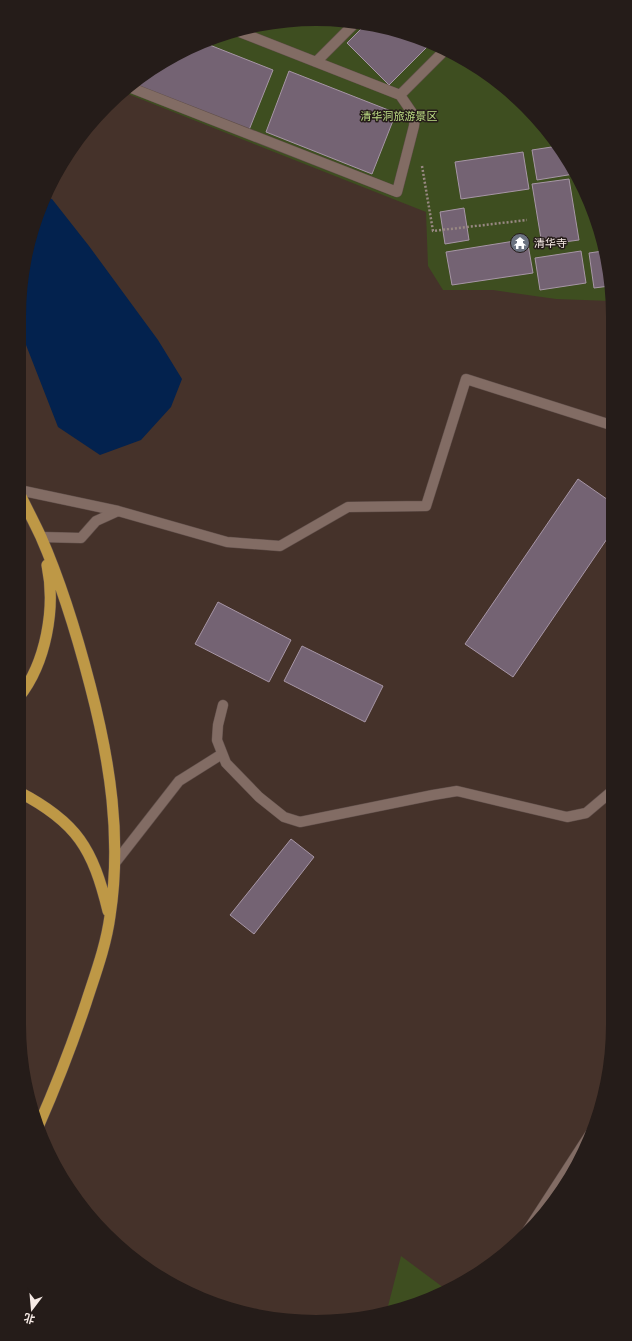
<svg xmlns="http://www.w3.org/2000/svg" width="632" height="1341" font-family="'Public Sans','Noto Sans SC',sans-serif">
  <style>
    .green { fill: #3e4e20 }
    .water { fill: #03224e }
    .building { fill: #746373; stroke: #a796a6 }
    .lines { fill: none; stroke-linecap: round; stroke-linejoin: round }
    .service-casing { stroke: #604f4a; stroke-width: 11 }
    .trunk-casing { stroke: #604f4a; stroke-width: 12 }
    .path { stroke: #988882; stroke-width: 2.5; stroke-dasharray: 2 2; stroke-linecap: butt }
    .service { stroke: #826c64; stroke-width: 10 }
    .trunk { stroke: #be9846; stroke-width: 11 }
    .labels { text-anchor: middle; stroke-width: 3; stroke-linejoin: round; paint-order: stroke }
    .park-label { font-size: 11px; fill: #bedf86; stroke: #251c19 }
    .poi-label { font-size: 11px; fill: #f6eae5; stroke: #251c19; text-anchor: start }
  </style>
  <rect width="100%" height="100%" fill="#45322a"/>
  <path class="green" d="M 316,19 L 374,25 L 430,42 L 497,81 L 551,135 L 590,202 L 610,277 L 611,301 L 556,299 L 493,290 L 443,290 L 428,266 L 426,212 L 123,92 L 151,69 L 203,42 L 258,25 Z
    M 401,1256 L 448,1291 L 387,1310 Z"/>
  <path class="water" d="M 316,19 L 250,30 L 245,29 L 258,25 Z
    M 45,197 L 52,199 L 89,246 L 158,340 L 182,379 L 171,407 L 141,440 L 100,455 L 58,427 L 19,327 L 19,316 L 25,258 L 42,202 Z"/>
  <path class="building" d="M 366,24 L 374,25 L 431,43 L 389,85 L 347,43 Z
    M 202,42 L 273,70 L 249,130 L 133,84 L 151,69 Z
    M 289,71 L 396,113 L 372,174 L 266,132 Z
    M 558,146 L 574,174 L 537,180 L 532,150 Z
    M 523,152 L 529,189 L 461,199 L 455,162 Z
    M 569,179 L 579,240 L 542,245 L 532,184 Z
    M 464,208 L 469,240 L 445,244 L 440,212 Z
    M 527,239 L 533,273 L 452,285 L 446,252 Z
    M 581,251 L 586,283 L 540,290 L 535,258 Z
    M 603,251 L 610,277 L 610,286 L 594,288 L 589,253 Z
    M 578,479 L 611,502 L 611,533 L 513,677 L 465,644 Z
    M 218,602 L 291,640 L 269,682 L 195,644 Z
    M 302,646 L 383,686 L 365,722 L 284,681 Z
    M 291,839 L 314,857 L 254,934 L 230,915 Z"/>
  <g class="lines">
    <defs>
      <path id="service" d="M 316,62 L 355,23
        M 129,87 L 397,192 L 414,126 L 415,117 L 400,95 L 237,31
        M 400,95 L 445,50
        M 19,490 L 118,511 L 227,542 L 280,546 L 348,507 L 426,506 L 466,379 L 611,425
        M 41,537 L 81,538 L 96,521 L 118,511
        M 223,705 L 218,725 L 217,740 L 226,763 L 259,797 L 284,817 L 300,822 L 433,795 L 457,791 L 567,817 L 586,813 L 612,791
        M 115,863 L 179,781 L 222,754
        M 524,1236 L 594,1128"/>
      <path id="trunk" d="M 19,492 C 26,507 34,522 41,537 C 62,585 77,635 90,685 C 110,761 122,838 110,916 C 106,946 95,975 86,1003 C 72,1045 56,1086 38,1127
        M 19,697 C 46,663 56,608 47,565
        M 19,792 C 77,822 93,849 108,911"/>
    </defs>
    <use href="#service" class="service-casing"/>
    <use href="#trunk" class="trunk-casing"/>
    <path class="path" d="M 422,166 L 433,231 L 527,220"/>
    <use href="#service" class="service"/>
    <use href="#trunk" class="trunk"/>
  </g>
  <defs>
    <symbol id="temple-disc" viewBox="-11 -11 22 22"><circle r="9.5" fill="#6b7280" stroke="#251c19"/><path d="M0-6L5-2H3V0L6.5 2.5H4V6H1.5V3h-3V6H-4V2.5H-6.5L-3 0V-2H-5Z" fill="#fff"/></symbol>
  </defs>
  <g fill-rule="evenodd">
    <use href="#temple-disc" x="509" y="232" width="22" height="22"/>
  </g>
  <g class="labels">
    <g class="park-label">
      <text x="399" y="120">清华洞旅游景区</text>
    </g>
    <g class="poi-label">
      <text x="534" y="247">清华寺</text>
    </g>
  </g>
  <path d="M0 0H632V1341H0ZM316 26H316A290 290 0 0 1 606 316V1025A290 290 0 0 1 316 1315H316A290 290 0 0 1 26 1025V316A290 290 0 0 1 316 26Z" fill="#251c19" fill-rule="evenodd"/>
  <g transform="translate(32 1309) rotate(196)" stroke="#251c19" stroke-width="3" paint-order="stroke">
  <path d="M0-3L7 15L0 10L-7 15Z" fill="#f6eae5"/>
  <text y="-6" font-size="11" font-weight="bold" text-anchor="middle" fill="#f6eae5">北</text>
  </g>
</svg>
